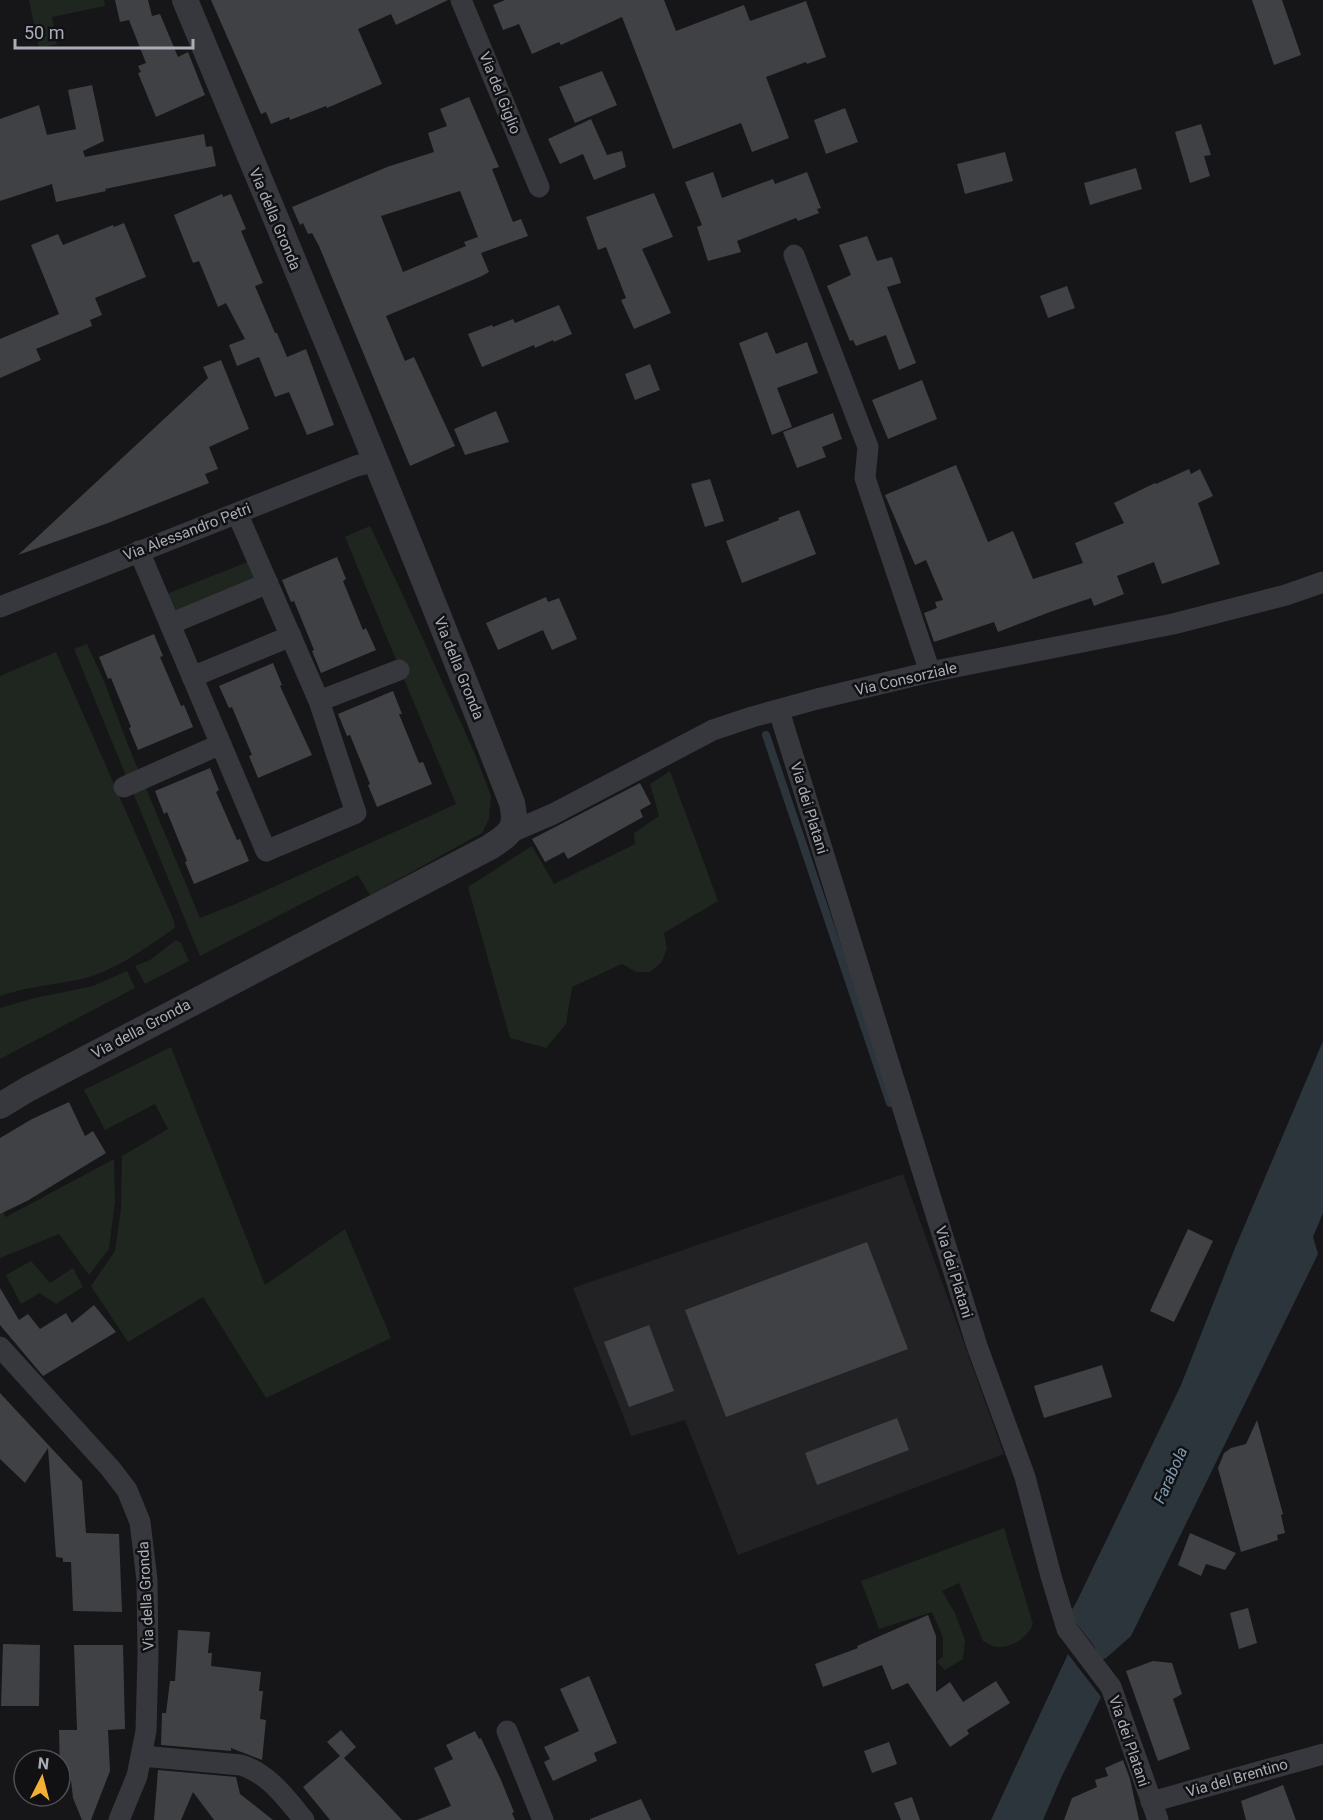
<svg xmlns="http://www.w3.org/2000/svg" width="1323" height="1820" font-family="Roboto,sans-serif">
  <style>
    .built { fill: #222225 }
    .green { fill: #1e261f }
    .water { fill: #2c353c }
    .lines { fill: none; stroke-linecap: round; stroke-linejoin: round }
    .stream { stroke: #2c353c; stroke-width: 8 }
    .building { fill: #404145; fill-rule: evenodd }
    .minor { stroke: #37383d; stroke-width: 21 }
    .tertiary { stroke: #37383d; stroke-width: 26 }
    .labels { text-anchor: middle; stroke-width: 5; stroke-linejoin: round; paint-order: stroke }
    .street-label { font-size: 15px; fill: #a8adb8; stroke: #111113 }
    .water-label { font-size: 16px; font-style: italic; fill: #7f9bb3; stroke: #111113 }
  </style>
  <rect width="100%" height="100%" fill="#161618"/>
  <path class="built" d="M 903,1174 L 1004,1454 L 738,1555 L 685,1420 L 631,1436 L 573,1288 Z"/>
  <path class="green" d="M 29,0 L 104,0 L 105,6 L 52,17 L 57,44 L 39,48 Z
    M 370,526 L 402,593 L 475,754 L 491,796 L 489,819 L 482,833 L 370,895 L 358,875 L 200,956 L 74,649 L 87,644 L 104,681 L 128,745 L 200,918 L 238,903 L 456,804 L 345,537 Z
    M 250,561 L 260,583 L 173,616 L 164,595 Z
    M 56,652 L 174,921 L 175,928 C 145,948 113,973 77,980 C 51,985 26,987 0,996 L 0,676 Z
    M 670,771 L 718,901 L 664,933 L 667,948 L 662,962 L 650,972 L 636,972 L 622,964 L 572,987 L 566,1024 L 546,1048 L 510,1038 L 468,887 L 532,846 L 554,884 L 635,844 L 634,833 L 659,816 L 650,784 Z
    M 176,940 L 181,943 L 189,961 L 145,984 L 135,966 L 150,960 Z
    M 127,971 L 135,988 L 0,1059 L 0,1008 L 35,998 L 93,986 Z
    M 171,1047 L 265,1285 L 345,1229 L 391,1338 L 266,1398 L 203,1297 L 128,1342 L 91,1286 L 115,1251 L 121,1209 L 122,1156 L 168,1129 L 155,1104 L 105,1130 L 84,1090 Z
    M 114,1159 L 115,1201 L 109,1249 L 89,1275 L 59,1234 L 0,1258 L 0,1207 L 6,1217 Z
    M 31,1261 L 50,1283 L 73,1268 L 83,1287 L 56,1304 L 40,1293 L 21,1304 L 6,1275 Z
    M 1004,1528 L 1033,1624 C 1028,1637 1012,1648 997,1647 C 993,1647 987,1643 983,1641 L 959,1583 L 942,1591 L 955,1613 L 965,1640 L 963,1659 L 945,1670 L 937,1662 L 943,1656 L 943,1637 L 932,1612 L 879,1629 L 861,1581 Z"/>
  <path class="water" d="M 1323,1041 L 1323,1213 L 1313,1237 L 1318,1254 L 1131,1636 L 1106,1658 L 1101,1660 L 1094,1646 L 1069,1614 L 1076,1603 L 1181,1385 L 1235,1248 Z
    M 1068,1654 L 1101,1697 L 1061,1778 L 1043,1820 L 991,1820 Z"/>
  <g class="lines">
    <path class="stream" d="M 766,735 L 890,1103"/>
  </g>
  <path class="building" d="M 115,0 L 148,0 L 152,16 L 160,14 L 178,57 L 188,52 L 205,95 L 156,117 L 138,73 L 141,72 L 138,66 L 146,63 L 129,20 L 120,22 Z
    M 211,0 L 448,0 L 396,25 L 391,14 L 358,29 L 382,84 L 327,108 L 326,106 L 290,120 L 289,117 L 271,124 L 266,112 L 261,114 Z
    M 505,0 L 664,0 L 676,31 L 744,5 L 750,21 L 806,1 L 826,57 L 807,64 L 806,62 L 766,77 L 789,138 L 752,152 L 741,123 L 673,149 L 622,17 L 561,45 L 559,42 L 532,54 L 519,24 L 503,30 L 493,5 Z
    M 1252,0 L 1282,0 L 1301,55 L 1274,65 Z
    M 602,71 L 617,105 L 575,123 L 559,87 Z
    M 92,85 L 104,141 L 83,151 L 85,157 L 204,134 L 206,147 L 212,146 L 216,166 L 105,189 L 106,191 L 56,202 L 52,184 L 0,201 L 0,119 L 39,105 L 47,135 L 76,129 L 68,90 Z
    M 469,97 L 499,167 L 492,169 L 513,222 L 521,219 L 528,236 L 481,253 L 489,272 L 482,276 L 386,316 L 405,361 L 414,357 L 455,446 L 410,466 L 319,246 L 312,233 L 308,234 L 303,223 L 300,225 L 292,207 L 387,167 L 434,152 L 428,133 L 447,126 L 440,109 ZM 460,191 L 478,237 L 464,242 L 466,246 L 403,272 L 381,216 Z
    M 845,108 L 858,142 L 826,154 L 814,120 Z
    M 591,119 L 607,155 L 622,151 L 626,167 L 594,180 L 583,154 L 560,164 L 548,139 Z
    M 1201,124 L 1211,155 L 1204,156 L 1210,176 L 1190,183 L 1175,132 Z
    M 1005,152 L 1013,181 L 965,194 L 957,164 Z
    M 1136,168 L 1142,189 L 1090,205 L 1084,183 Z
    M 713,172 L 722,198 L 773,179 L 775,184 L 807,172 L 821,208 L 817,209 L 819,213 L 798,221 L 796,218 L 737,241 L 741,252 L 708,261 L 697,227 L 702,225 L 685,182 Z
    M 654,193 L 673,237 L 642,249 L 671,313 L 634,329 L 621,300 L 626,298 L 606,247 L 598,250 L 586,217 Z
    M 222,194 L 223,197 L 231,194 L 246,229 L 241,231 L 263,283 L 255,286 L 275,333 L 277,333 L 287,357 L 306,349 L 334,425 L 307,435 L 289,392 L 275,397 L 259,357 L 237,366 L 229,345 L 245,339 L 226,303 L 218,307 L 199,261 L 193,263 L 174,215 Z
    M 124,223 L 146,277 L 95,298 L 102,315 L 90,320 L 92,326 L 36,349 L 41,360 L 0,378 L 0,339 L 59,314 L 31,245 L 58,234 L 63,245 L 113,225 L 114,227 Z
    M 867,236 L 877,261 L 892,257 L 901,283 L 887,287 L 916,363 L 899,370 L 886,335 L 856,346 L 853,340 L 850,341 L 827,286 L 851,275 L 839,245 Z
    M 1067,286 L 1075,308 L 1048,318 L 1040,296 Z
    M 559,305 L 572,334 L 554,342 L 553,340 L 535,348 L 534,345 L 482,367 L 468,334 L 492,325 L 493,327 L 513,319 L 515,323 Z
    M 767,332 L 776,354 L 807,342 L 818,373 L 777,388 L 792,427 L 772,435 L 739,343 Z
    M 221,360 L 249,429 L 209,447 L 218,469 L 205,474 L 209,483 L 108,523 L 18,555 L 208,378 L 203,367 Z
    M 650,364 L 660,390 L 635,400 L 625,374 Z
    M 922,380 L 937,419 L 888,439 L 872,400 Z
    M 496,411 L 509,442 L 465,455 L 454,429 Z
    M 833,413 L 842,439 L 822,447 L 826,457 L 797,468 L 783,432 Z
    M 956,465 L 988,542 L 1013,531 L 1033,579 L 1083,563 L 1075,543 L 1124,523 L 1114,503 L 1155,483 L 1156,484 L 1189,469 L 1191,474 L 1200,469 L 1213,496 L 1198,503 L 1220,564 L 1162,584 L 1154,562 L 1117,576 L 1124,594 L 1094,606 L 1091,598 L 1050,612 L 998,632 L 994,622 L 934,642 L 924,613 L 937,608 L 935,602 L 943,600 L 926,560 L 915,565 L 885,495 Z
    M 710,479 L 724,521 L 705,527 L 691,484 Z
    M 799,510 L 816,554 L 742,583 L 726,541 L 779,520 L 778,518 Z
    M 337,557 L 346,579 L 343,581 L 363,630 L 366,628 L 376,650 L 321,673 L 312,651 L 314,650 L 294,601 L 291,602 L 282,580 Z
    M 546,597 L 548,602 L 559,598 L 577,639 L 552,650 L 543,630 L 498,650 L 486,623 Z
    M 154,634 L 163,656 L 160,657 L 181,706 L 184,705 L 193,727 L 138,750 L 129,728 L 131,727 L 111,678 L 108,679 L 99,657 Z
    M 273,663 L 282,685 L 280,686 L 312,755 L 258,778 L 249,756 L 252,755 L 232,707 L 229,708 L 219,686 Z
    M 393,691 L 402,714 L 399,714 L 419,763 L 423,762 L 432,784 L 377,807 L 368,785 L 370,784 L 350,735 L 347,736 L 338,714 Z
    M 210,768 L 219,790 L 216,792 L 237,840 L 240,839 L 249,861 L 194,884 L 185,862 L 187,861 L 167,812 L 164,814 L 155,791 Z
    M 640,783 L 651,804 L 640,810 L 643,817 L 568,859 L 564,852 L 545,862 L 532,839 Z
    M 69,1102 L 85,1136 L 93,1131 L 106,1153 L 27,1201 L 0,1214 L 0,1138 L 32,1119 Z
    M 1188,1229 L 1213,1241 L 1174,1322 L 1150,1311 Z
    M 867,1242 L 908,1349 L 726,1417 L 685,1310 Z
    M 0,1288 L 19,1320 L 28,1314 L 40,1329 L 66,1313 L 72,1323 L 94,1305 L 116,1332 L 43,1376 L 0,1325 Z
    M 649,1325 L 674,1391 L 629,1407 L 604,1342 Z
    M 1102,1365 L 1112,1397 L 1044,1418 L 1034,1386 Z
    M 0,1393 L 82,1481 L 86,1533 L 119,1534 L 122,1612 L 73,1611 L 71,1562 L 63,1562 L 63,1558 L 56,1557 L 48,1448 L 25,1483 L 0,1459 Z
    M 897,1418 L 909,1450 L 817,1485 L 805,1453 Z
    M 1257,1420 L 1283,1514 L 1281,1515 L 1285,1533 L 1277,1535 L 1278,1540 L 1241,1552 L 1218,1468 L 1224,1453 L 1231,1448 L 1246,1444 Z
    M 1190,1533 L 1236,1553 L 1225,1570 L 1206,1564 L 1201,1576 L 1178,1565 Z
    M 1248,1608 L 1257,1643 L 1239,1649 L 1230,1613 Z
    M 928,1615 L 936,1636 L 936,1692 L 950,1682 L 963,1702 L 996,1681 L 1010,1703 L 967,1730 L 969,1734 L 950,1747 L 908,1683 L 892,1690 L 882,1665 L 823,1687 L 815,1664 L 858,1648 L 857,1646 Z
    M 178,1630 L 210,1632 L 208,1653 L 212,1653 L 211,1666 L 261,1672 L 259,1691 L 263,1691 L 260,1719 L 266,1720 L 262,1760 L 231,1748 L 231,1751 L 161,1745 L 162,1713 L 166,1713 L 170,1681 L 175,1681 Z
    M 3,1644 L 40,1645 L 39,1706 L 1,1706 Z
    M 74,1645 L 123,1645 L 125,1729 L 108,1730 L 110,1771 L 91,1820 L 82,1820 L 73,1798 L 70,1772 L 60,1773 L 59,1730 L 77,1730 Z
    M 1153,1661 L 1172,1663 L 1182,1694 L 1173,1699 L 1190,1749 L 1158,1761 L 1126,1671 Z
    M 589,1676 L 617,1743 L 594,1753 L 597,1761 L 553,1781 L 544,1762 L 550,1759 L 544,1747 L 579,1731 L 560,1689 Z
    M 341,1730 L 356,1747 L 344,1758 L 402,1820 L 330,1820 L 303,1787 L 340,1756 L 327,1742 Z
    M 475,1731 L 479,1739 L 481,1738 L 501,1780 L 514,1812 L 512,1813 L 515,1820 L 417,1820 L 451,1806 L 434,1768 L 453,1759 L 446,1745 Z
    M 889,1742 L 897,1764 L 872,1773 L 864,1751 Z
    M 1123,1760 L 1130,1779 L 1139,1820 L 1064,1820 L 1072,1798 L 1097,1787 L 1095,1780 L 1108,1776 L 1105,1768 Z
    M 158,1770 L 236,1777 L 240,1794 L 273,1820 L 214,1820 L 193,1792 L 181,1820 L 154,1820 Z
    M 1283,1785 L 1296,1820 L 1246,1820 L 1241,1801 Z
    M 912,1797 L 920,1820 L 901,1820 L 894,1803 Z
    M 641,1799 L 651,1820 L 590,1820 L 590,1819 Z"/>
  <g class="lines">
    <path class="minor" d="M 461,0 L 539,187
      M 794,255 L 868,447 L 865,478 L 930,672
      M 139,551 L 266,851 L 356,813 L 319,701 L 237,513
      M 0,607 L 356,466 L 376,461
      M 170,624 L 268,583
      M 192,677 L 291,636
      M 319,701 L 399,670
      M 779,711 L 977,1346 L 1025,1477 L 1051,1576 L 1067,1629 L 1111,1687 L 1158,1820
      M 124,787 L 221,744
      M 509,833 L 553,814 L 713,730 L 752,717 L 817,699 L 930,672 L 1173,624 L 1286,595 L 1323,582
      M 0,1347 L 110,1468 L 127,1490 L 140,1522 L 147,1580 L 148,1655 L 146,1731 L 137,1776 L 119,1820
      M 507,1731 L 543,1820
      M 142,1756 L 241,1765 C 269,1774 286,1798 304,1820
      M 1151,1802 L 1323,1754"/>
    <path class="tertiary" d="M 0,1106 L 28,1089 L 490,847 C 510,834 518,829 512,803 C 408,534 296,267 185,0"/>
  </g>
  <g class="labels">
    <g class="street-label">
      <text transform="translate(500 93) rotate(68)" y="5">Via del Giglio</text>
      <text transform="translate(275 219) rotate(67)" y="5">Via della Gronda</text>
      <text transform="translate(187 532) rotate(-21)" y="5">Via Alessandro Petri</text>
      <text transform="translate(459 668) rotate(68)" y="5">Via della Gronda</text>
      <text transform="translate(906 679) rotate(-13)" y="5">Via Consorziale</text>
      <text transform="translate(809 808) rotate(73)" y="5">Via dei Platani</text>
      <text transform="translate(141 1029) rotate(-28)" y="5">Via della Gronda</text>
      <text transform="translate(954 1272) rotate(73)" y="5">Via dei Platani</text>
      <text transform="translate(146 1596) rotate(-93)" y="5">Via della Gronda</text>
      <text transform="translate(1129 1741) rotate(71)" y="5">Via dei Platani</text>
      <text transform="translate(1237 1778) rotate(-16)" y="5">Via del Brentino</text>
    </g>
    <g class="water-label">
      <text transform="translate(1170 1475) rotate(-66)" y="6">Farabola</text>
    </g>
  </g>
  <g transform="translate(42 1778) rotate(6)"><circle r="28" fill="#111113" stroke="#4d4f55" stroke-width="1.5"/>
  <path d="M0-4.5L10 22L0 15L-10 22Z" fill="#f2b134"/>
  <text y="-9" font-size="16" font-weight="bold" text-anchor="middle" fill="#a8adb8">N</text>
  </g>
  <path d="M15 39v9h178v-9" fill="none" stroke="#a8adb8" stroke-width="3"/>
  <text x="24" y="39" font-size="18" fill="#a8adb8" stroke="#111113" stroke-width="4.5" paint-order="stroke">50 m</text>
</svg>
